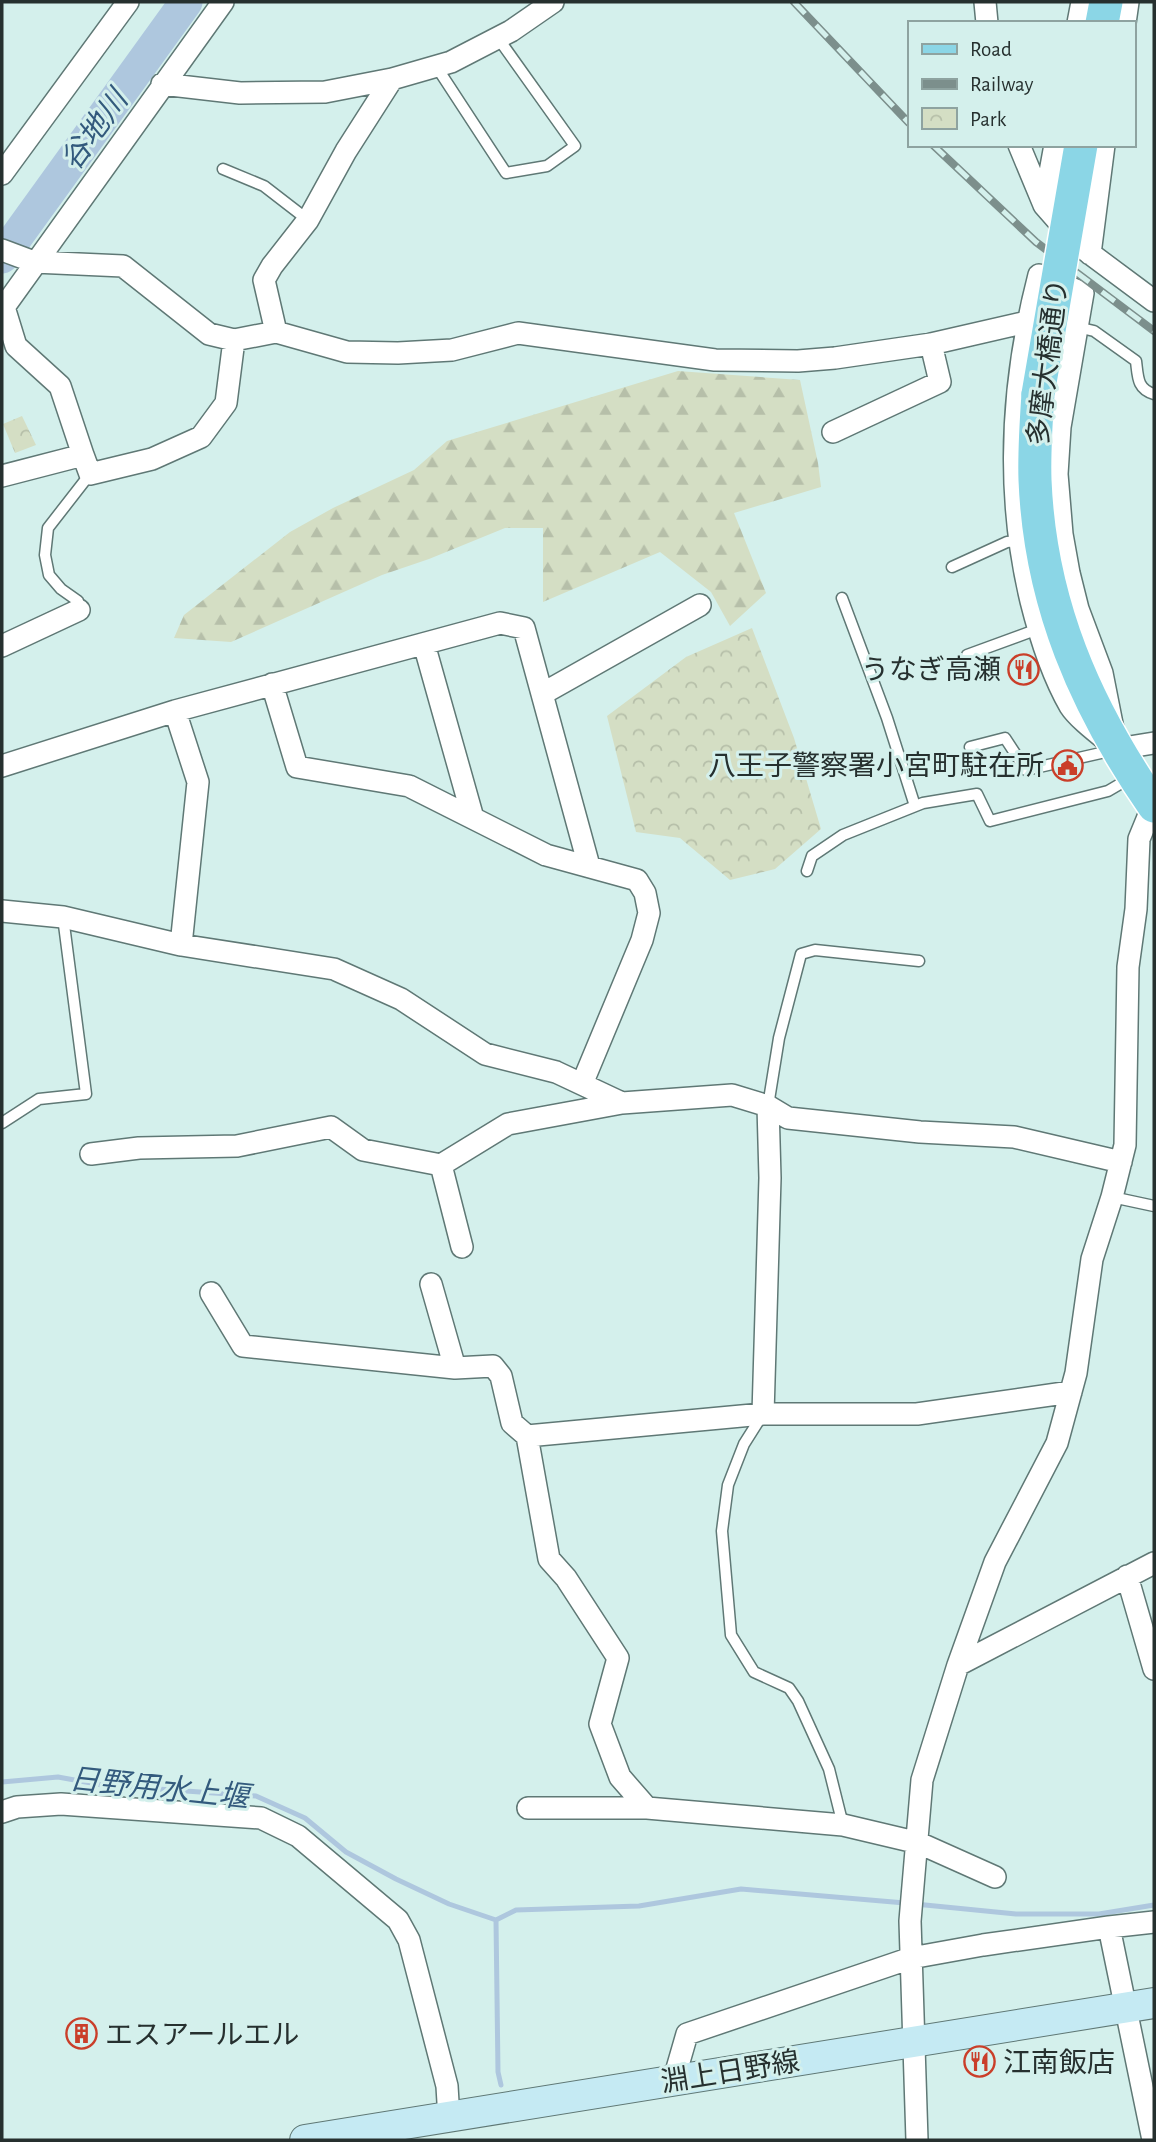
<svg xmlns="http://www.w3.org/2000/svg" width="1156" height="2142" font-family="'Alegreya Sans','Noto Sans JP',sans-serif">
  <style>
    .forest { fill: url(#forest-firs) }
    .park { fill: url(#park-crowns) }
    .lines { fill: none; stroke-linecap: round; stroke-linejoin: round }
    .stream { stroke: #aec7de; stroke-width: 5 }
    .river { stroke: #aec7de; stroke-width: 33 }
    .service-casing { stroke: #5f7875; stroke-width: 13 }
    .minor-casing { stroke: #5f7875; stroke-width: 24 }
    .secondary-casing { stroke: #5f7875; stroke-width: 32 }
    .primary-casing { stroke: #fff; stroke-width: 36 }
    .service { stroke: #fff; stroke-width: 10 }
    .minor { stroke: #fff; stroke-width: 21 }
    .secondary { stroke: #c5eaf3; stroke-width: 30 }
    .primary { stroke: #8bd6e6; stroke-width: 33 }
    .rail-casing { stroke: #7c8f8c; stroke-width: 8 }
    .rail { stroke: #d4f0ec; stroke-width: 5; stroke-dasharray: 16; stroke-linecap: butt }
    .primary-bridge-casing { stroke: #fff; stroke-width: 36; stroke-linecap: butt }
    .primary-bridge { stroke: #8bd6e6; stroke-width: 33 }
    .labels { text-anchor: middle; stroke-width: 6; stroke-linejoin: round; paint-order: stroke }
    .street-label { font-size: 28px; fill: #26302f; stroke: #d4f0ec }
    .poi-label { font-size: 28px; fill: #26302f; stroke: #d4f0ec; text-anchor: end }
    .water-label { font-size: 30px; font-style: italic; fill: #335a7d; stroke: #d4f0ec }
  </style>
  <defs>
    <pattern id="forest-firs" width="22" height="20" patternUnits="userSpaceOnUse" patternTransform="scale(1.75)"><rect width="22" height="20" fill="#d4dec4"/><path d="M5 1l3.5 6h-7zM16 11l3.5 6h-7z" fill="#b6bfa9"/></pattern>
    <pattern id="park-crowns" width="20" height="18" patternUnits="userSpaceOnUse" patternTransform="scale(1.75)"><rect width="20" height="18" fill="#d4dec4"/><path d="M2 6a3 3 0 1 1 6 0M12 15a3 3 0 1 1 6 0" fill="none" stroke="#b6bfa9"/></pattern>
  </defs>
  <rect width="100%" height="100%" fill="#d4f0ec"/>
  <path class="forest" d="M 678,371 L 800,380 L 818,463 L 821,487 L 734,513 L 766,593 L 730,626 L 711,592 L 660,552 L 543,602 L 543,528 L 505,528 L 429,559 L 382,575 L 231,642 L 174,638 L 184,615 L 290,532 L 333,508 L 414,470 L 447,441 Z"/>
  <path class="park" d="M 22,416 L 36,445 L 15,453 L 3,424 Z
    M 752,628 L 794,738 L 821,829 L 775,869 L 730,880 L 680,838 L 636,832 L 607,716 L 686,657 Z"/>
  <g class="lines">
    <path class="stream" d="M 2,1782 L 58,1777 L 102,1785 L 256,1796 L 305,1818 L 346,1852 L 396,1879 L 449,1904 L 496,1920
      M 915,1904 L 1016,1914 L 1099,1914 L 1154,1905
      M 496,1920 L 516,1910 L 639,1906 L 741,1889 L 905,1903
      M 496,1920 L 498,2072 L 501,2085"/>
    <path class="river" d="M 2,257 L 186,2"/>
    <defs>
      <path id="service" d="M 436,66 L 506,173 L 547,166 L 575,146 L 498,38
        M 223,169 L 264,186 L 308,220
        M 1077,327 L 1094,331 L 1136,361 C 1138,377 1137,389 1154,394
        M 952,567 L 1007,542 L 1019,541
        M 842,598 L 887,718 L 915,806
        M 79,610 L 78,601 L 61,589 L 49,575 L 45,555 L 48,528 L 90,474
        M 967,655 L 1038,629
        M 970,747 L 1005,738 L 1026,770 L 1114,750
        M 807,871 L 812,856 L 843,835 L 923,803 L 977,794 L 990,821 L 1108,791 L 1132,777
        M 768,1106 L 779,1038 L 801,954 L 815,950 L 919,961
        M 2,1123 L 39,1099 L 86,1094 L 63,917
        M 1112,1197 L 1154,1206
        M 763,1414 L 744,1444 L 728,1485 L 722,1531 L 731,1635 L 754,1672 L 789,1688 L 798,1701 L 829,1769 L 843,1825"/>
      <path id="minor" d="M 985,2 L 987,23
        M 1078,23 L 1082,2
        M 1125,23 L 1128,2
        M 162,84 L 240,93 L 325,92 L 392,79 L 451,62 L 511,31 L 553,2
        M 1019,145 L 1044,205 L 1080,246 L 1154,301
        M 2,174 L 128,2
        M 1044,205 L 1055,145
        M 2,250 L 34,262 L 123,266 L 209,334 L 234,340 L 276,332 L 347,352 L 398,353 L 452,350 L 518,333 L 715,360 L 798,361 L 835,358 L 931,344 L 1027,322
        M 1090,254 L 1104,145
        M 1039,275 L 1083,293 L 1060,427 L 1057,474 L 1062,534 L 1069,573 L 1078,609 L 1102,673 L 1117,749 C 1103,737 1079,720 1070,706 C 1051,673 1040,637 1031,601 C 1005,492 1011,383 1039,275 Z
        M 4,307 L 16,346 L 60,386 L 83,455
        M 2,310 L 223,2
        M 276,332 L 264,280 L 272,266 L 308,220 L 346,151 L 392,79
        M 833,432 L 940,382 L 931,344
        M 2,476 L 83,455 L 90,474 L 152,459 L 201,437 L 226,403 L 234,340
        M 424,644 L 473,818
        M 2,646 L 79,610
        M 272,684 L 297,767 L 409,786 L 546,855 L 637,880 L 645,893 L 649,913 L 642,940 L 582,1084
        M 542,694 L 700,605
        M 175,711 L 198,782 L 181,945
        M 1117,749 L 1154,743
        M 2,766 L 175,711 L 500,623 L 524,628 L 589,866
        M 2,911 L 63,917 L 181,945 L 334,969 L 401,999 L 485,1054 L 556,1072 L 622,1103 L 732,1095 L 768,1106 L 788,1118 L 920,1132 L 1014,1137 L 1121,1162
        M 91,1154 L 139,1148 L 237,1146 L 331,1127 L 363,1150 L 441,1165 L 508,1124 L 622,1103
        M 441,1165 L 462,1247
        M 431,1284 L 455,1368
        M 211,1293 L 243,1346 L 455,1368 L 493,1366 L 501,1376 L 512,1423 L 527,1436 L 549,1559 L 566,1578 L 618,1658 L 600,1724 L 620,1777 L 647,1808
        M 763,1414 L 770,1178 L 768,1106
        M 527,1436 L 763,1414 L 917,1414 L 1071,1392
        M 1127,1576 L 1154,1669
        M 958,1665 L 1154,1563
        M 528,1808 L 647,1808 L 843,1825 L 919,1843 L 995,1877
        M 2,1812 L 17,1807 L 61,1804 L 261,1818 L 298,1836 L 398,1920 L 409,1940 L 447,2086 L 449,2119
        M 674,2079 L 687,2034 L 911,1958 L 983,1945 L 1109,1927
        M 917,2140 L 910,1921 L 922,1780 L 958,1665 L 995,1562 L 1057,1443 L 1076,1373 L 1092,1259 L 1112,1197 L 1125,1145 L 1128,967 L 1136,909 L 1139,839 L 1153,805
        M 1153,2140 L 1109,1927 L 1154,1922"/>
      <path id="secondary" d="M 305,2140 L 1154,2003"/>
      <path id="primary" d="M 1102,23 L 1106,2
        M 1038,394 C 1036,423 1034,451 1035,480 C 1040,603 1085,706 1154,806"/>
    </defs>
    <use href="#service" class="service-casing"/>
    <use href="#minor" class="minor-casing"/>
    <use href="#secondary" class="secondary-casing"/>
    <use href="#primary" class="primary-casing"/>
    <use href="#service" class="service"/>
    <use href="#minor" class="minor"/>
    <use href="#secondary" class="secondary"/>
    <use href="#primary" class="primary"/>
    <defs>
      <path id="rail" d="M 794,2 L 909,123
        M 933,145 L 1036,242 L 1154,331"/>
    </defs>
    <use href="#rail" class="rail-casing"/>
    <use href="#rail" class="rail"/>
    <defs>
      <path id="primary-bridge" d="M 1038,394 L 1081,145"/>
    </defs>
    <use href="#primary-bridge" class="primary-bridge-casing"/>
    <use href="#primary-bridge" class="primary-bridge"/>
  </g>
  <defs>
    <symbol id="restaurant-ring" viewBox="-11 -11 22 22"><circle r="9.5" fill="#d4f0ec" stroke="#ca3e29" stroke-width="1.5"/><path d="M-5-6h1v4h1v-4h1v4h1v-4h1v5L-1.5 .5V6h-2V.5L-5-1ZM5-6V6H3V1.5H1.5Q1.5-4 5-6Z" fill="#ca3e29"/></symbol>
    <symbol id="civic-ring" viewBox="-11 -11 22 22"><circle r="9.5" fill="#d4f0ec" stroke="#ca3e29" stroke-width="1.5"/><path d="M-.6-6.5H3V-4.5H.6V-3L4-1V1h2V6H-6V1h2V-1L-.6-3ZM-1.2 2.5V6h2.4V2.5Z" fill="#ca3e29"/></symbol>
    <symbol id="building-ring" viewBox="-11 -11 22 22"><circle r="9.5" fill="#d4f0ec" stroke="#ca3e29" stroke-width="1.5"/><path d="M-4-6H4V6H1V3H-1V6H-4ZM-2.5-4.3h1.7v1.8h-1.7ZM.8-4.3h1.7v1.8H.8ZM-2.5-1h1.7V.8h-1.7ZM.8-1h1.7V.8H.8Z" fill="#ca3e29"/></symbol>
  </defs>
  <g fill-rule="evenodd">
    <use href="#restaurant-ring" x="1006" y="652" width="35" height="35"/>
    <use href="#civic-ring" x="1050" y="748" width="35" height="35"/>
    <use href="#building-ring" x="64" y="2016" width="35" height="35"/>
    <use href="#restaurant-ring" x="962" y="2044" width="35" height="35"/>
  </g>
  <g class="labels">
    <g class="street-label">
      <text transform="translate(1047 362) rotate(-83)" y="10">多摩大橋通り</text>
      <text transform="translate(730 2071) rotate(-9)" y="10">淵上日野線</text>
    </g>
    <g class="poi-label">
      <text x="1001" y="679">うなぎ高瀬</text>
      <text x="1044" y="775">八王子警察署小宮町駐在所</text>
      <text x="105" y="2044" text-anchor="start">エスアールエル</text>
      <text x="1003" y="2072" text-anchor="start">江南飯店</text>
    </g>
    <g class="water-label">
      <text transform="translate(94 130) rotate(-54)" y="10">谷地川</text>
      <text transform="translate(159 1788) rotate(6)" y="10">日野用水上堰</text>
    </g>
  </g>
  <rect width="1156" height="2142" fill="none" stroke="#26302f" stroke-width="7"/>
  <rect x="908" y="21" width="228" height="126" fill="#d4f0ec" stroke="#8ea3a0" stroke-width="2"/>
  <rect x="922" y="44" width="35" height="10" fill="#8bd6e6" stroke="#8ea3a0" stroke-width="2"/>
  <text x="970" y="56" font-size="21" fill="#26302f">Road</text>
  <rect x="922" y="79" width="35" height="10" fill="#7c8f8c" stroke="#8ea3a0" stroke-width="2"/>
  <text x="970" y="91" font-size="21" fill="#26302f">Railway</text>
  <rect x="922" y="108" width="35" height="21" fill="url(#park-crowns)" stroke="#8ea3a0" stroke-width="2"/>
  <text x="970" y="126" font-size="21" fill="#26302f">Park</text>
</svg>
